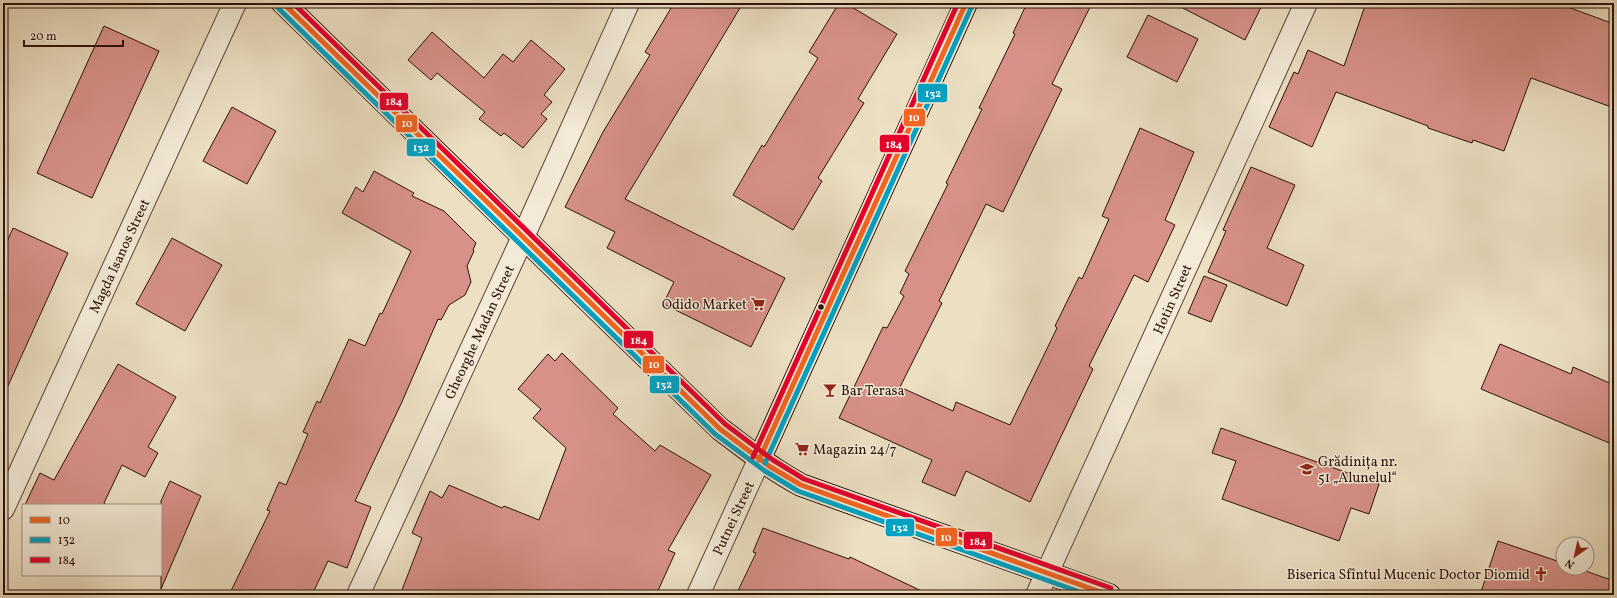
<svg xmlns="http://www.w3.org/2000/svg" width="1617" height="598" font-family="Vollkorn,serif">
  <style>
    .building { fill: #d79188; stroke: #2b1308 }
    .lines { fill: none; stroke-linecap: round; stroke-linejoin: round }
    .street-casing { stroke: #5b4636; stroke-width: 24 }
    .secondary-casing { stroke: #2b1308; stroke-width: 24 }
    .street { stroke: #f3ead7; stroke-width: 22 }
    .secondary { stroke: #f3ead7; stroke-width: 22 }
    .bus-1-casing { stroke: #f3ead7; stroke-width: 8 }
    .bus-2-casing { stroke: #f3ead7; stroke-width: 8 }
    .bus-3-casing { stroke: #f3ead7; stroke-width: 8 }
    .bus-1 { stroke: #f26522; stroke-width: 5 }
    .bus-2 { stroke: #02a2c4; stroke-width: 5 }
    .bus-3 { stroke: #e4002b; stroke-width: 5 }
    .bus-dot { fill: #2b1308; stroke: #f3ead7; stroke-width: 1.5 }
    .labels { text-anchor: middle; stroke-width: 3; stroke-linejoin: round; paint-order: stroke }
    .street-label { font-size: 14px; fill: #2b1308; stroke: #f3ead7 }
    .poi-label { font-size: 14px; fill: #2b1308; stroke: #f3ead7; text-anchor: start }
    .line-badge { stroke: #f3ead7; stroke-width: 1.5 }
    .badge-label { font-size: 11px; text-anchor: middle; font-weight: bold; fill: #fff }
  </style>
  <rect width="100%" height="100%" fill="#ecdfc2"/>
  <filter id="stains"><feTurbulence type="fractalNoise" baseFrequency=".005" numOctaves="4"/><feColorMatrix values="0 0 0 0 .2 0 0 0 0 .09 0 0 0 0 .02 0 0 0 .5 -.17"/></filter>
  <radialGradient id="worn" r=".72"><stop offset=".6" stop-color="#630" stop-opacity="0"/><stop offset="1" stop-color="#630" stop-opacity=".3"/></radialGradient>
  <path class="building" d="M 674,3 L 743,3 L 625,199 L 785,278 L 751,347 L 663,304 L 674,282 L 607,248 L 615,232 L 565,207 L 603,132 L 650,55 L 645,52 Z
    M 839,3 L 845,3 L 897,34 L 858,99 L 864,103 L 818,178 L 822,181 L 793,230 L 733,195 L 762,145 L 764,147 L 818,58 L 809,52 Z
    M 1027,3 L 1092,3 L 1052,84 L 1062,89 L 1003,212 L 986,204 L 939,301 L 942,303 L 900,387 L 953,411 L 956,402 L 1010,425 L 1057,328 L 1055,326 L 1079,277 L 1082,279 L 1109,219 L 1102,216 L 1140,128 L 1194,152 L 1165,220 L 1175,225 L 1148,282 L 1134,275 L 1089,366 L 1093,369 L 1030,502 L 966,471 L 955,496 L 922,482 L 932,460 L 839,418 L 883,327 L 887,328 L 904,296 L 900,293 L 909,274 L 905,271 L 948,184 L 946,183 L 982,109 L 979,108 L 1015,34 L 1013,33 Z
    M 1173,3 L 1263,3 L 1245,40 Z
    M 1366,3 L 1557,3 L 1614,24 L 1614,108 L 1531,78 L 1504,151 L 1473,140 L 1472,143 L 1428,128 L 1428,126 L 1336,92 L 1312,147 L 1269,127 L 1294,72 L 1298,74 L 1308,50 L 1344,66 Z
    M 1148,15 L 1198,39 L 1177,82 L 1127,57 Z
    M 104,26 L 159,51 L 92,198 L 37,173 Z
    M 432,32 L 484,78 L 503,54 L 513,62 L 531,40 L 565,69 L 544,95 L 552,102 L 541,114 L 547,119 L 523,148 L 504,133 L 501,136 L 479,119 L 485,112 L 437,73 L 431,80 L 408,60 Z
    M 232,107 L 276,131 L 247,184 L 203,161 Z
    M 1251,167 L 1295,185 L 1267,248 L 1304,265 L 1287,306 L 1208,272 L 1226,231 L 1223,230 Z
    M 374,171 L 414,193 L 412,196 L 444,211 L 476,243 L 473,250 L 474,251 L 467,266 L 471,282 L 465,295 L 449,305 L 441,320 L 438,319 L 401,404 L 355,501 L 371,507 L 347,568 L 328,561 L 312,595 L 229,595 L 270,511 L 267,510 L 279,482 L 286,485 L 308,434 L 303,432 L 317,401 L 320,403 L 349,339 L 365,346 L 380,313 L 382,314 L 411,251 L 342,213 L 356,187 L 363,192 Z
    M 13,228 L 68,253 L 3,397 L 3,251 Z
    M 172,238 L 222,265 L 185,331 L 136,304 Z
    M 1204,276 L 1227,285 L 1211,322 L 1188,313 Z
    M 1500,344 L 1571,374 L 1573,367 L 1614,385 L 1614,445 L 1481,389 Z
    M 562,353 L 618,408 L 613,414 L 655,451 L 660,445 L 711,475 L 668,550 L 675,553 L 656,595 L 400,595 L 422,538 L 412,533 L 430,491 L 442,498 L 449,485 L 502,508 L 504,506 L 539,520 L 566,448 L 533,418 L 541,409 L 518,389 L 548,354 L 555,361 Z
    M 118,364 L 176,397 L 148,447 L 158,453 L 145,477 L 122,465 L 104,503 L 107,505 L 25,505 L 40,473 L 54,480 Z
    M 1221,428 L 1379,484 L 1369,514 L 1351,508 L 1339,541 L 1222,499 L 1236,461 L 1212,453 Z
    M 170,481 L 201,496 L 161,589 L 161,501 Z
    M 763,528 L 849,559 L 850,557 L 930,595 L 736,595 L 756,553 L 753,552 Z
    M 1498,541 L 1563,563 L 1563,568 L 1577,568 L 1614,581 L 1614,595 L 1480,595 Z"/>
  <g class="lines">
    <defs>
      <path id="street" d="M 3,509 L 235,3
        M 358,595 L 523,237 L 628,3
        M 698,595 L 759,460
        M 1037,595 L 1306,3"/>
      <path id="secondary" d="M 283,3 L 720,429 C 747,449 771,469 801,485 L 1109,595
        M 759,460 L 966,3"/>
    </defs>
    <use href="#street" class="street-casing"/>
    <use href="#secondary" class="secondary-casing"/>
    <use href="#street" class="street"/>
    <use href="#secondary" class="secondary"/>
    <defs>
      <path id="bus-1" d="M 283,3 L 720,429 L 769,466 L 801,485 L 1109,595
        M 759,460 L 966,3"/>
      <path id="bus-2" d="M 278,8 L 715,434 L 765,471 L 798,491 L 1088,595
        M 765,463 L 972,6"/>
      <path id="bus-3" d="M 293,3 L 725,424 L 773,460 L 804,479 L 1111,588
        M 753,457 L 958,3"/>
    </defs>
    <use href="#bus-1" class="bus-1-casing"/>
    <use href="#bus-2" class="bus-2-casing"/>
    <use href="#bus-3" class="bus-3-casing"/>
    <use href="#bus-1" class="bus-1"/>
    <use href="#bus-2" class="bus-2"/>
    <use href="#bus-3" class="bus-3"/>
  </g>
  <defs>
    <symbol id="supermarket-bare" viewBox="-9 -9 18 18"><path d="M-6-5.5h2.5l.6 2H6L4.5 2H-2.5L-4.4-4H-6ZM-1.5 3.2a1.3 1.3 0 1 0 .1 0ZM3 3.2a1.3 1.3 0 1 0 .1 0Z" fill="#8f2418" stroke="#f3ead7" stroke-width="2.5" paint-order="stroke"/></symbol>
    <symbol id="bar-bare" viewBox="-9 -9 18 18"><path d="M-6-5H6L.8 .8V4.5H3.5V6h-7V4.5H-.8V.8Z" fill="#8f2418" stroke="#f3ead7" stroke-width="2.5" paint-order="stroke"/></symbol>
    <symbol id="school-bare" viewBox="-9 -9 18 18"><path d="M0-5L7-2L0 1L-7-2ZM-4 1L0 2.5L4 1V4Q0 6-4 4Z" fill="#8f2418" stroke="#f3ead7" stroke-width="2.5" paint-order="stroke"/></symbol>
    <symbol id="church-bare" viewBox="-9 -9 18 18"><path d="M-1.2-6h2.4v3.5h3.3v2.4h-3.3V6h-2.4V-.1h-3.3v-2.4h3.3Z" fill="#8f2418" stroke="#f3ead7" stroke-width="2.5" paint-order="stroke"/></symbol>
  </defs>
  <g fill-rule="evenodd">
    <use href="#supermarket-bare" x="748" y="294" width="20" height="20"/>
    <use href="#bar-bare" x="820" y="380" width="20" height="20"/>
    <use href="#supermarket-bare" x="792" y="439" width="20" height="20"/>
    <use href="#school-bare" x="1297" y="459" width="20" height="20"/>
    <use href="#church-bare" x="1531" y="564" width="20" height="20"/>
  </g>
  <circle class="bus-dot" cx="821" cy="307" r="3.5"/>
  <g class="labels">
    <g class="street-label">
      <text transform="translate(119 256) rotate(-65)" y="5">Magda Isanos Street</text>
      <text transform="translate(1172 299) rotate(-66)" y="5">Hotin Street</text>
      <text transform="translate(479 332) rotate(-65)" y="5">Gheorghe Madan Street</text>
      <text transform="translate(733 518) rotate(-65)" y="5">Putnei Street</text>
    </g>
    <g class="poi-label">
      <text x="747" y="309" text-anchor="end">Odido Market</text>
      <text x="841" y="395">Bar Terasa</text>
      <text x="813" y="454">Magazin 24/7</text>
      <text x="1318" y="466">Grădinița nr.<tspan x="1318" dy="16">51 „Alunelul“</tspan></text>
      <text x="1530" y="579" text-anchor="end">Biserica Sfîntul Mucenic Doctor Diomid</text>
    </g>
  </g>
  <g class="line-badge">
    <rect x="917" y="83" width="31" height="20" rx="4" fill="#02a2c4"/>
    <rect x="379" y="92" width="30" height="19" rx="4" fill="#e4002b"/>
    <rect x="903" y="108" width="23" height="19" rx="4" fill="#f26522"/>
    <rect x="395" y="114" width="23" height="19" rx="4" fill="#f26522"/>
    <rect x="879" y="134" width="31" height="19" rx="4" fill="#e4002b"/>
    <rect x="406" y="138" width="30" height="19" rx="4" fill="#02a2c4"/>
    <rect x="623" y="330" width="31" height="19" rx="4" fill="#e4002b"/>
    <rect x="642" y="355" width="23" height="19" rx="4" fill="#f26522"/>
    <rect x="649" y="375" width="31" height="19" rx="4" fill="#02a2c4"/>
    <rect x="885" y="518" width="30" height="19" rx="4" fill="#02a2c4"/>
    <rect x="935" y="527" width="23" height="20" rx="4" fill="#f26522"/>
    <rect x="963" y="531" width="30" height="19" rx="4" fill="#e4002b"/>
  </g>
  <g class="badge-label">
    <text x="933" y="97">132</text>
    <text x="394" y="105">184</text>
    <text x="914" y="121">10</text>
    <text x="407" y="127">10</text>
    <text x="894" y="148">184</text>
    <text x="421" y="151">132</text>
    <text x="639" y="344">184</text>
    <text x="654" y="368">10</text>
    <text x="664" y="388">132</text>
    <text x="900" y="531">132</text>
    <text x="946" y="541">10</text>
    <text x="978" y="545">184</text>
  </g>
  <rect width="1617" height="598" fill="none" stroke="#ecdfc2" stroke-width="16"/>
  <rect x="4" y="4" width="1609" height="590" fill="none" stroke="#2b1308" stroke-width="2"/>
  <rect x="8" y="8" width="1601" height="582" fill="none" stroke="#2b1308"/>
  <rect x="22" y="504" width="140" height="72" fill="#f3ead7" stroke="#a39484"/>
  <rect x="30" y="517" width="20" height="6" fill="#f26522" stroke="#a39484"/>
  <text x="58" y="524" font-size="12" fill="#2b1308">10</text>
  <rect x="30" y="537" width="20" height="6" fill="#02a2c4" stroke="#a39484"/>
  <text x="58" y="544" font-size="12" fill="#2b1308">132</text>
  <rect x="30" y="557" width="20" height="6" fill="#e4002b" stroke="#a39484"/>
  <text x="58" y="564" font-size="12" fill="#2b1308">184</text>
  <g transform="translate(1575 556) rotate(214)"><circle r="19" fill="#f3ead7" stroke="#a39484"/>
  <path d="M0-3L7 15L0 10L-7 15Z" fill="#8f2418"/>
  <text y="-6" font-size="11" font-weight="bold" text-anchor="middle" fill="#2b1308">N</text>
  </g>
  <path d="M24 40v6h99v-6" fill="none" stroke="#2b1308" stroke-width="2"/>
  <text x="30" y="40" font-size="12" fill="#2b1308" stroke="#f3ead7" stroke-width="3" paint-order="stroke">20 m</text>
  <rect width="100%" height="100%" filter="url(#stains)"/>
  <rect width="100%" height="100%" fill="url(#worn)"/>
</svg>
